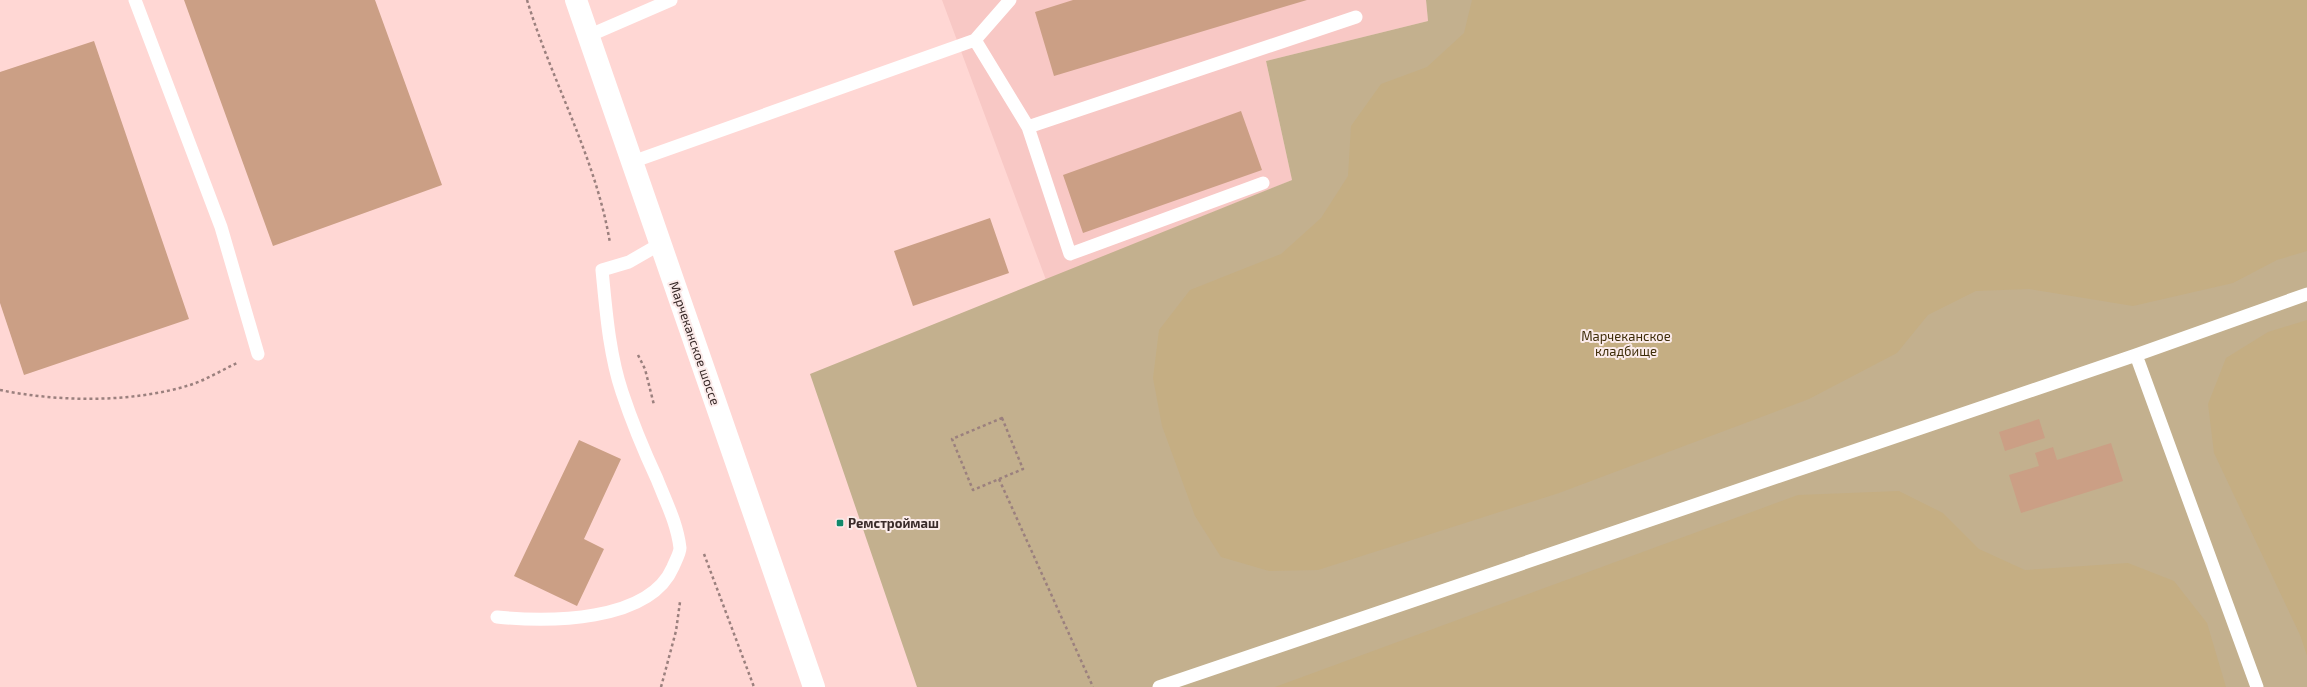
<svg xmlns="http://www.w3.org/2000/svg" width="2307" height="687" font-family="'Exo 2',sans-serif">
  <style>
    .built { fill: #f8c8c5 }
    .green { fill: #c3b08e }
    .forest { fill: #c5ae83 }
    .building { fill: #cb9f85 }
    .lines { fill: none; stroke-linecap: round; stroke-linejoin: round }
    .path { stroke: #9b807e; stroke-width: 2.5; stroke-dasharray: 3 3; stroke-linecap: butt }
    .service { stroke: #fff; stroke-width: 13 }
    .tertiary { stroke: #fff; stroke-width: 22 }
    .poi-dot { fill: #12896b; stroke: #fbebea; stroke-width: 1.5 }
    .labels { text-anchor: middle; stroke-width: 4; stroke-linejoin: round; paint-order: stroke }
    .park-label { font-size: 13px; fill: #3e2c08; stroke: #fbebea }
    .street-label { font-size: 13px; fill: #3a2b2a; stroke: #fbebea }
    .poi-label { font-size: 13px; font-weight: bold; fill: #3a2b2a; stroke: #fbebea; text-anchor: start }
  </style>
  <rect width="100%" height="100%" fill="#ffd7d4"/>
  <path class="built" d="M 942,0 L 1426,0 L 1428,21 L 1266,61 L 1292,180 L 1046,280 Z"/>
  <path class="green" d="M 1426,0 L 2307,0 L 2307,687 L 917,687 L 810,374 L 1292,180 L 1266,61 L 1428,21 Z"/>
  <path class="forest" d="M 1472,0 L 2307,0 L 2307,251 L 2277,260 L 2233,283 L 2133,306 L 2029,289 L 1976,291 L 1928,315 L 1897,353 L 1809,399 L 1559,493 L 1318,570 L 1269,571 L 1221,557 L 1195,516 L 1162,426 L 1153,378 L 1159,330 L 1190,290 L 1281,254 L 1321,218 L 1348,176 L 1351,126 L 1381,84 L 1427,67 L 1464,33 Z
    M 2307,320 L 2307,656 L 2300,635 L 2214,453 L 2208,404 L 2226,358 L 2268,332 Z
    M 1899,491 L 1943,513 L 1979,549 L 2025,570 L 2128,563 L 2174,581 L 2207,623 L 2226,687 L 1275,687 L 1798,495 Z"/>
  <path class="building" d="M 184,0 L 375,0 L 442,185 L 273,246 Z
    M 1073,0 L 1307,0 L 1054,76 L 1035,12 Z
    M 94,41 L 189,319 L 24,375 L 0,303 L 0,72 Z
    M 1241,111 L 1262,170 L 1083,233 L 1063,175 Z
    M 990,218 L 1009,273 L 913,306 L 894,251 Z
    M 2039,419 L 2045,438 L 2005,451 L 1999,432 Z
    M 579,440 L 621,459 L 584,539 L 604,549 L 577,606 L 514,576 Z
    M 2111,443 L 2123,481 L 2021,513 L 2009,475 L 2039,466 L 2035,453 L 2053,447 L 2057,460 Z"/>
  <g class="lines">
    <path class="path" d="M 527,0 C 552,82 596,158 610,243
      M 638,355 L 645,369 L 654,405
      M 0,390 C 59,402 132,403 190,385 C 206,380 222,370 237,363
      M 1002,418 L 1023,469 L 973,490 L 952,439 Z
      M 999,479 L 1093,687
      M 704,554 L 754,687
      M 661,687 L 676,631 L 680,602"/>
    <path class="service" d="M 135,0 L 221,227 L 258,354
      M 588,36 L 671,0
      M 975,40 L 1010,0
      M 1028,127 L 1070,254 L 1263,183
      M 632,162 L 975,40 L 1028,127 L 1356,17
      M 2136,355 L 2257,687
      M 497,617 C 547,622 649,623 673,567 C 675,562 680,553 680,548 C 677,523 666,502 657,479 C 644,451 632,422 622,392 C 609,353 606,310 602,270 L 629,262 L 660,244
      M 1159,687 L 2136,355 L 2307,294"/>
    <path class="tertiary" d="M 576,0 L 814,687"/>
  </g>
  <rect class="poi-dot" x="836" y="519" width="8" height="8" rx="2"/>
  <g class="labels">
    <g class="park-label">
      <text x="1626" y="341">Марчеканское<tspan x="1626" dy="15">кладбище</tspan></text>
    </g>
    <g class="street-label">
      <text transform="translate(695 343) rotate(71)" y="5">Марчеканское шоссе</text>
    </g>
    <g class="poi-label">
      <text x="848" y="528">Ремстроймаш</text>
    </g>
  </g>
</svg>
